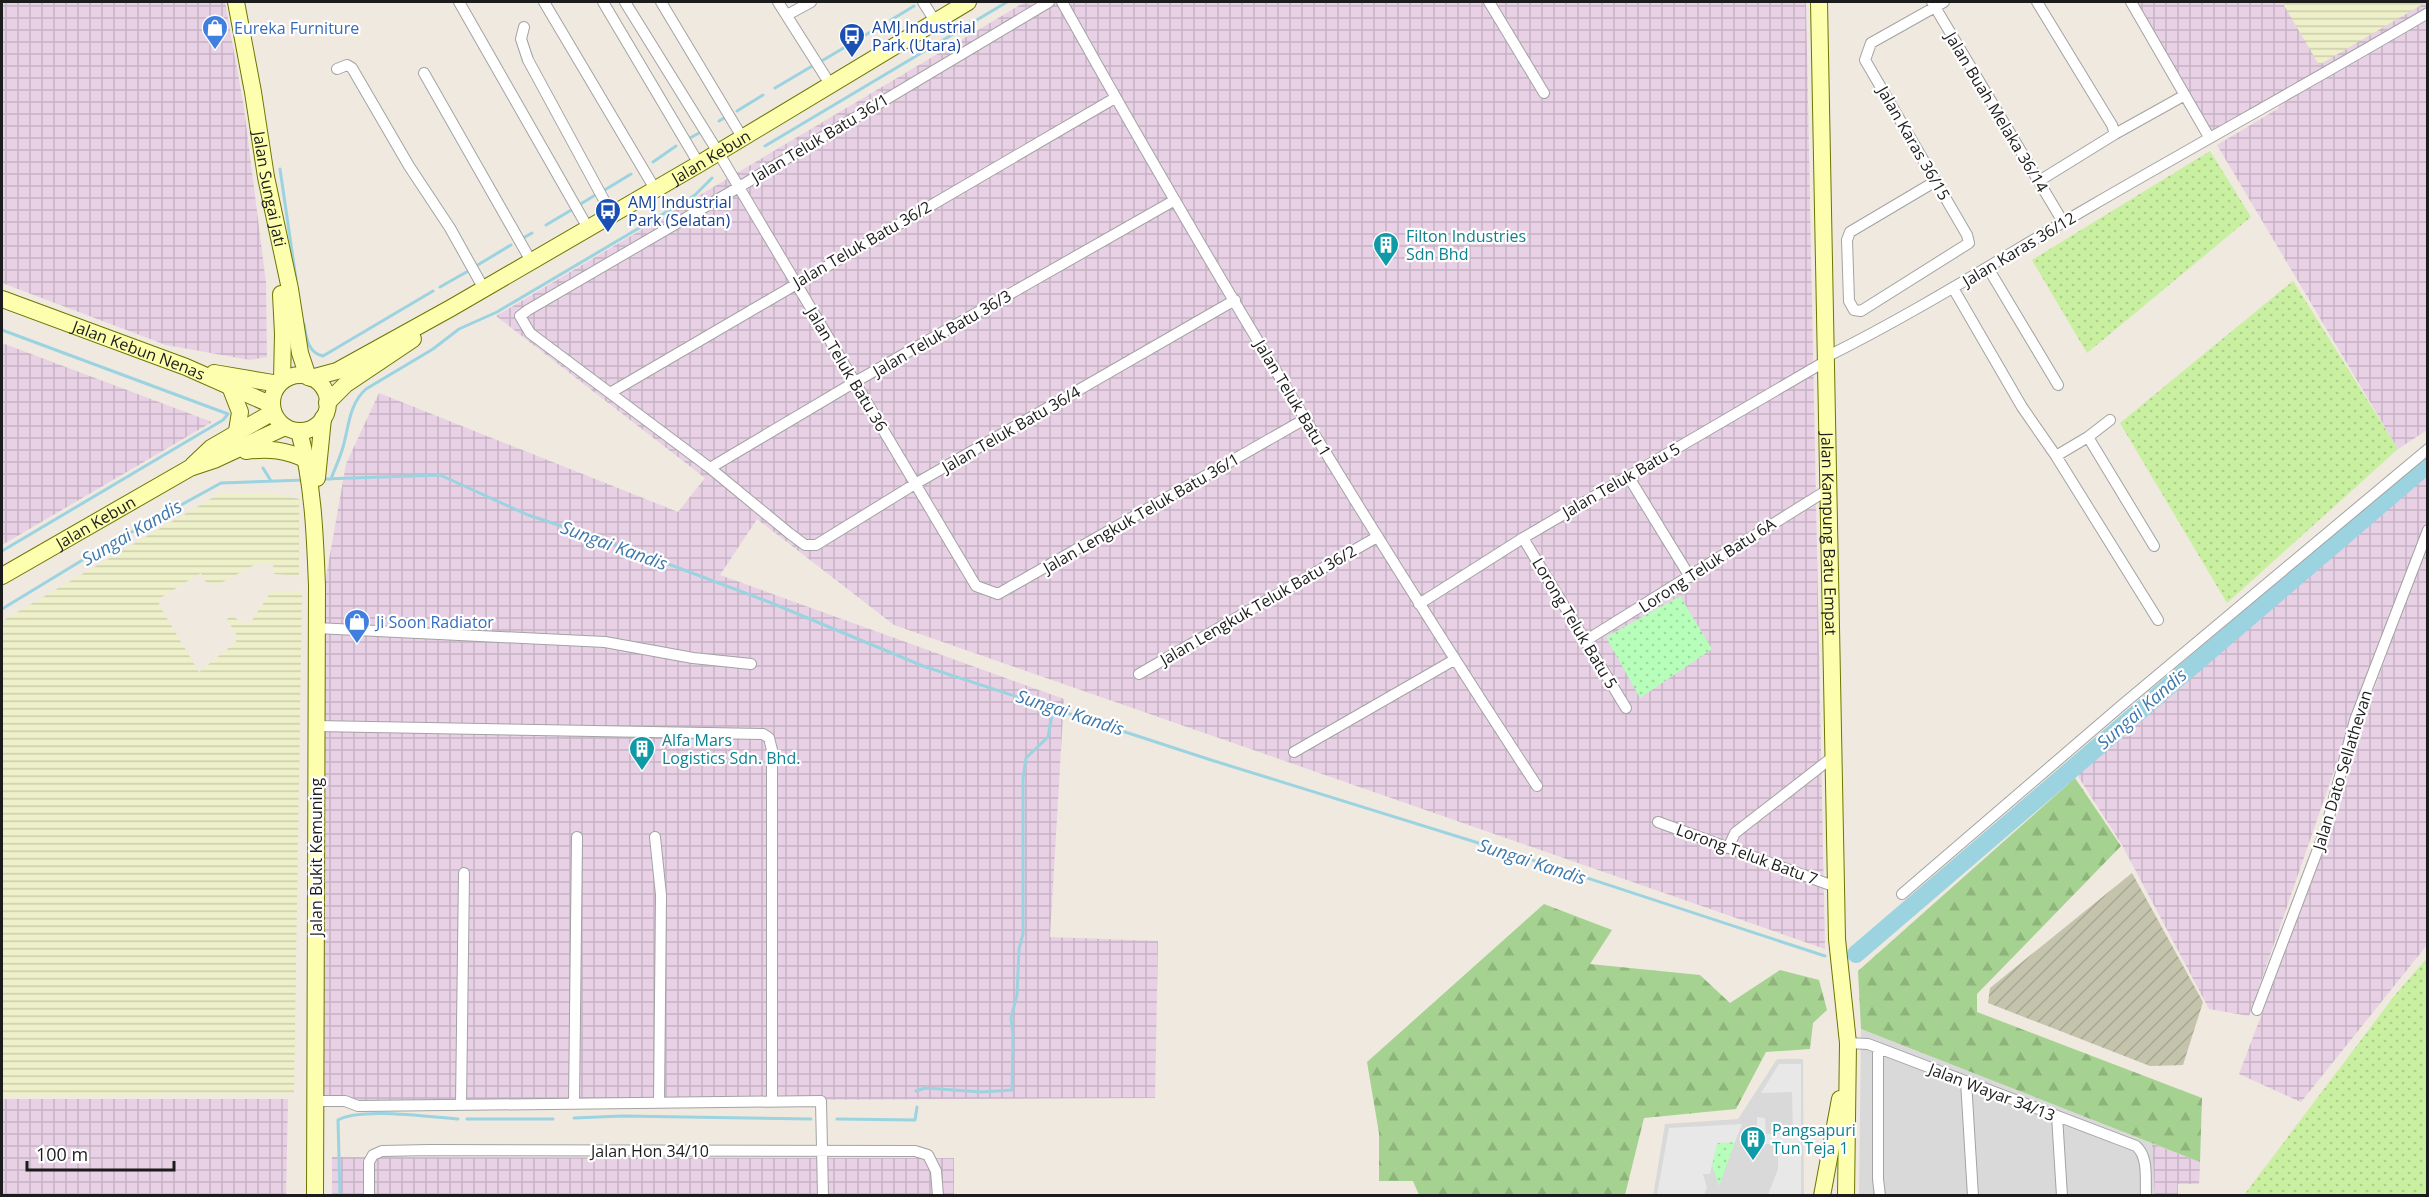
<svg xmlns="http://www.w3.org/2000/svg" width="2429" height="1197" font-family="'Open Sans',sans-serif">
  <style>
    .residential { fill: #dad9d9 }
    .industrial { fill: url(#industrial-grid) }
    .construction { fill: url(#construction-furrows) }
    .farmland { fill: url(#farmland-rules) }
    .grass { fill: url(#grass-dots) }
    .forest { fill: url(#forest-firs) }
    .park { fill: url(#park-dots) }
    .parking { fill: #e8e8e8 }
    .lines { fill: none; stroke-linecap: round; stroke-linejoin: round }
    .stream { stroke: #9cd3e1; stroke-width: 3 }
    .river { stroke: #9cd3e1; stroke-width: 18 }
    .street-casing { stroke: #a3a3a3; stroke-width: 12 }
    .secondary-casing { stroke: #6c7600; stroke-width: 18 }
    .street { stroke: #fff; stroke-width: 10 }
    .secondary { stroke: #fdffae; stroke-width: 16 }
    .labels { text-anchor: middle; stroke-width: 4.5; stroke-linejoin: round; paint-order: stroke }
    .transit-label { font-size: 16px; fill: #164399; stroke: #fff; text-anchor: start }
    .shop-label { font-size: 16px; fill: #366cbe; stroke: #fff; text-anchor: start }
    .street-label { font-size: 16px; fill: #1c1c1c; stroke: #fff }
    .culture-label { font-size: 16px; fill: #0d838f; stroke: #fff; text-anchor: start }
    .water-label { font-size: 18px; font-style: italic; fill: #3e78ac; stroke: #fff }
  </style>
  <defs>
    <pattern id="industrial-grid" width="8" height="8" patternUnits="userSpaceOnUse" patternTransform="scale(1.5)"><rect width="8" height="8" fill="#e8d1e5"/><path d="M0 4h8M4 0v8" fill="none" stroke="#c6b3c4"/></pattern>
    <pattern id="construction-furrows" width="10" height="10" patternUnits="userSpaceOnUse" patternTransform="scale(1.5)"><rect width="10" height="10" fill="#c4c3ab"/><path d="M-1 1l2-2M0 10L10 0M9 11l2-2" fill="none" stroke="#a8a793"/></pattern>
    <pattern id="farmland-rules" width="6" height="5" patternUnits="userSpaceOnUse" patternTransform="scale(1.5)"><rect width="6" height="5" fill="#eef0c9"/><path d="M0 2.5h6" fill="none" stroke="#cccdac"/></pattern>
    <pattern id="grass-dots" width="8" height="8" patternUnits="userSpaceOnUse" patternTransform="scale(1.5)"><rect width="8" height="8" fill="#c9efa0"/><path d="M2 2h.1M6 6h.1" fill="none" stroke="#accc89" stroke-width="1.8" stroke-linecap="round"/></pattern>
    <pattern id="forest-firs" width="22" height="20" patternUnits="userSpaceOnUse" patternTransform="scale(1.5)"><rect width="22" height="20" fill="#a6d291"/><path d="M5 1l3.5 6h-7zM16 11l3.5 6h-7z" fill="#8eb47c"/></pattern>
    <pattern id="park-dots" width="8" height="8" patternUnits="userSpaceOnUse" patternTransform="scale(1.5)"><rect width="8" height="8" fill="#b8febb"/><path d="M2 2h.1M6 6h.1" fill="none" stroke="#9ed9a0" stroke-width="1.8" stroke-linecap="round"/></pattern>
  </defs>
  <rect width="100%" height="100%" fill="#efe9e0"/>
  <path class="residential" d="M 1861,1029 L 2200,1162 L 2199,1184 L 2178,1184 L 2178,1195 L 1859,1196 Z
    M 1777,1059 L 1803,1059 L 1804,1195 L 1653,1196 L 1665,1124 L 1738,1119 Z"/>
  <path class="industrial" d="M 2,2 L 225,2 L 244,108 L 266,283 L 267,357 L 250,360 L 166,345 L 2,283 Z
    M 1025,2 L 1806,2 L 1825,949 L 894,625 L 757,519 L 720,575 L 1064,699 L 1050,937 L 1158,941 L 1155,1098 L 360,1102 L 322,1097 L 323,594 L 346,464 L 379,393 L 678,512 L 705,478 L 496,316 Z
    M 2135,2 L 2427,2 L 2428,7 L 2211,132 Z
    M 2427,17 L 2427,430 L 2398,449 L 2217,145 L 2279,108 L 2277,104 Z
    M 2,343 L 212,422 L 2,545 Z
    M 2427,469 L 2427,523 L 2378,644 L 2249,1016 L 2209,1009 L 2122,845 L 2076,773 Z
    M 2427,544 L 2427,945 L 2301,1102 L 2239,1074 L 2339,810 L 2360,727 Z
    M 2,1099 L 288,1099 L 286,1195 L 2,1195 Z
    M 2152,1144 L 2200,1162 L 2199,1184 L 2178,1184 L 2178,1195 L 2155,1195 Z
    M 332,1157 L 954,1158 L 954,1195 L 332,1196 Z"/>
  <path class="construction" d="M 2132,873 L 2203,1002 L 2183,1065 L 2150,1066 L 1988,1003 L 1990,988 Z"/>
  <path class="farmland" d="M 2282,2 L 2422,2 L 2423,4 L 2319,65 Z
    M 219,494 L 275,494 L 299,499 L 299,576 L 274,574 L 273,564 L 256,564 L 217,585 L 206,582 L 201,573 L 160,598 L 159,605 L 199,672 L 236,642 L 236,634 L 227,619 L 232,615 L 240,622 L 250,623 L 271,592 L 302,591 L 294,1093 L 2,1096 L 2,621 Z"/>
  <path class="grass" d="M 2210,151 L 2251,217 L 2087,353 L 2032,260 Z
    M 2293,281 L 2398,449 L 2227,603 L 2120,423 Z
    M 2427,958 L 2427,1195 L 2244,1195 L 2395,995 Z"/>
  <path class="forest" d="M 2075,778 L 2121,846 L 1977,994 L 1977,1012 L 2202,1098 L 2200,1162 L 1861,1029 L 1858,971 Z
    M 1544,904 L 1612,930 L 1590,964 L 1700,975 L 1730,1003 L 1780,970 L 1819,980 L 1827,1010 L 1813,1023 L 1810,1049 L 1766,1052 L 1736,1109 L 1644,1118 L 1625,1195 L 1419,1195 L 1413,1181 L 1379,1181 L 1379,1133 L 1367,1062 Z"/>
  <path class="park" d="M 1680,596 L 1712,649 L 1640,698 L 1606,637 Z
    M 1735,1142 L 1719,1186 L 1712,1165 L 1717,1143 Z"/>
  <path class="parking" d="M 1779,1064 L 1801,1064 L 1801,1195 L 1768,1195 L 1778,1169 L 1778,1144 L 1765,1144 L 1765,1139 L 1757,1139 L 1757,1117 L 1765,1118 L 1766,1134 L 1793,1134 L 1792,1092 L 1761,1093 Z
    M 1742,1124 L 1735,1142 L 1717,1143 L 1710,1174 L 1703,1174 L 1707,1188 L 1704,1195 L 1657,1195 L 1669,1128 Z"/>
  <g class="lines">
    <path class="stream" d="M 891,20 L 914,6
      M 820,62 L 884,24
      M 775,88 L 814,65
      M 737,111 L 763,95
      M 719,121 L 724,118
      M 688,139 L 701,132
      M 765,146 L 1007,2
      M 653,162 L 676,146
      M 280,169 L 296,279
      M 603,191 L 631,174
      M 579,205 L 597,194
      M 546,225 L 573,209
      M 525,237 L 532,233
      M 476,266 L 511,245
      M 440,287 L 470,270
      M 304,324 C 306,337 308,353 323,356 L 433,291
      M 2,330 L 228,414 L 223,420 L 2,551
      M 263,468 L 271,481
      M 323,479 L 440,475 L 528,515 L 610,542 L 769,602 L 923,666 L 1211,760 L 1514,854 L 1825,956
      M 331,479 C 335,468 340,458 343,447 C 349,426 349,404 366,389 L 433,349 L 459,329 L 497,312 L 695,195 L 712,178
      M 2,609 L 99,550 L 221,483 L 305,480
      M 916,1091 L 925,1088 L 982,1092 L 1012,1090 L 1013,1035 L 1011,1018 L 1017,995 L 1019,949 L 1023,934 L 1023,779 L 1026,758 L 1048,737 L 1053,709
      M 574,1118 L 622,1116 L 811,1119
      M 467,1119 L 553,1119
      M 837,1119 L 915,1120 L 917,1107
      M 340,1196 L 338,1120 C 361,1107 429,1117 458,1119"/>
    <path class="river" d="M 1856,954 L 2428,464"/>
    <defs>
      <path id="street" d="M 459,2 L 588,228
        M 544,2 L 655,189
        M 603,2 L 699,164
        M 625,2 L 718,152 L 976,586 L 998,594 L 1305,419
        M 661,2 L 742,137
        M 778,2 L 830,84
        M 923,2 L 935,21
        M 1049,2 L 739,187 L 528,310 L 520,316 L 530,333 L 710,468 L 789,533 L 805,545 L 816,545 L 915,484 L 1235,300
        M 1062,2 C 1210,268 1370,531 1537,786
        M 1489,2 L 1544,93
        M 1932,2 L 2063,222
        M 2037,2 L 2112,125 L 2115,134
        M 2131,2 L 2209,137
        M 787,15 L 811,2
        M 524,27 L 521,39 L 528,60 L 611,213
        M 337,69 L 347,65 L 352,68 L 409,166 L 450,228 L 484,289
        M 424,73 L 531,261
        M 1936,181 L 1850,232 L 1847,240 L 1849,301 L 1854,310 L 1861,311 L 1969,243 L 1967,235 L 1865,60 L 1871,43 L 1944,2
        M 2039,181 L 2115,134 L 2185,95
        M 1988,268 L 2058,385
        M 1953,288 L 2022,407 L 2056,456 L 2158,620
        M 1826,357 C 1917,312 2003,257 2091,206 C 2203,141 2316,79 2428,13
        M 610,393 L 1115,98
        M 2088,437 L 2154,546
        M 2056,456 L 2088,437 L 2110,420
        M 710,468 L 855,382 L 1175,200
        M 1628,476 L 1690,577
        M 1523,538 L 1626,708
        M 1419,604 L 1523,538 L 1826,361
        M 316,628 L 605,642 L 693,658 L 751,664
        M 1585,641 L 1829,489
        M 1139,674 L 1377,537
        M 316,726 L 763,734 L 769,738 L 772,750 L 772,1102
        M 1294,752 L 1454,660
        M 1658,822 L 1836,887
        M 655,837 L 661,895 L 659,1103
        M 1728,848 L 1735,833 L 1834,756
        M 1902,894 L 2122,705 L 2428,449
        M 2257,1010 L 2326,828 L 2355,720 L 2428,530
        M 1848,1043 L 1868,1044 L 2136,1146 C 2149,1157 2145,1180 2146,1196
        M 1878,1048 L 1878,1179 L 1880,1196
        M 1966,1081 L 1973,1196
        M 315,1101 L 345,1101 L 358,1106 L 821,1101 L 823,1196
        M 574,1104 L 577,837
        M 461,1105 L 464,873
        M 2057,1116 L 2062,1196
        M 369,1196 L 369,1162 L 373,1155 L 382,1151 L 430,1150 L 915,1151 L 928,1155 L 936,1171 L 938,1196"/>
      <g id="secondary">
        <path id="s1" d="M 236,2 L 253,92 L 266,177 L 290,289 L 300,353 L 308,377"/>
        <path id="s2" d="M 1819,2 L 1837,939 L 1848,1043 L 1846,1196"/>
        <path d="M 281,294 L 283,334 L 282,381"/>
        <path id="s3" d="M 2,299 L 186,367 L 272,405"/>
        <path d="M 214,373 L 279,384"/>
        <circle cx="300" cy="403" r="28"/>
        <path id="s4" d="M 311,378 L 337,371 L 451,308 L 699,164 L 968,2"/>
        <path d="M 231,389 L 240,412 L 237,431"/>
        <path d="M 327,403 L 346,384 L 413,339"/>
        <path d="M 299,431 C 313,482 315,534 317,586 L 315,1196"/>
        <path d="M 246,451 C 270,448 286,450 307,460"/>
        <path d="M 193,465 L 211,448 L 273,412"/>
        <path d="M 317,478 L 323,418"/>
        <path id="s5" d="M 2,576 L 190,468 L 214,460 L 285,427"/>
        <path d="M 1822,1196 L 1840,1099"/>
      </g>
    </defs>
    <use href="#street" class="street-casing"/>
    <use href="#secondary" class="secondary-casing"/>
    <use href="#street" class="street"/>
    <use href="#secondary" class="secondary"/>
  </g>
  <defs>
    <symbol id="shop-pin" viewBox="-11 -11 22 30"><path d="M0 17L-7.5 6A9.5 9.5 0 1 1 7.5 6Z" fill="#3f7fe0" stroke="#fff"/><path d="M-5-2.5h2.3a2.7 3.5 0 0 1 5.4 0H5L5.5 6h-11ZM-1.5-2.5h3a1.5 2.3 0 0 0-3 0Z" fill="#fff"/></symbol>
    <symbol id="bus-pin" viewBox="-11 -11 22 30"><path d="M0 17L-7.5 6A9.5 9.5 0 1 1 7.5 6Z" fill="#1a4fb4" stroke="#fff"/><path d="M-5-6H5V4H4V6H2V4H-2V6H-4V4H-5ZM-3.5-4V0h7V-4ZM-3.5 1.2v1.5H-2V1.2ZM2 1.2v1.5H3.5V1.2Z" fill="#fff"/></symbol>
    <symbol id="building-pin" viewBox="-11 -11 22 30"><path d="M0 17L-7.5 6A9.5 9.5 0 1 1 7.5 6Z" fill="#0f9aa8" stroke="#fff"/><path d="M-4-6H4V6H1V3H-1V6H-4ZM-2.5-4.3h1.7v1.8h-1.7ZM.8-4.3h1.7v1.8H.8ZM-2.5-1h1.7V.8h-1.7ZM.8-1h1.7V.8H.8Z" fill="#fff"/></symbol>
  </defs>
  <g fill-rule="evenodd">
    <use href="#shop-pin" x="200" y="13" width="30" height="40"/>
    <use href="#bus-pin" x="837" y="21" width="30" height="40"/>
    <use href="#bus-pin" x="593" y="196" width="30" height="40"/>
    <use href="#building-pin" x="1371" y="230" width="30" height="40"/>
    <use href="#shop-pin" x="342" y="607" width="30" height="40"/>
    <use href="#building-pin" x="627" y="734" width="30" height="40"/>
    <use href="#building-pin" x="1738" y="1124" width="30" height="40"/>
  </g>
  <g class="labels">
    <g class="transit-label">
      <text x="872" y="33">AMJ Industrial<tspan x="872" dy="18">Park (Utara)</tspan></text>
      <text x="628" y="208">AMJ Industrial<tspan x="628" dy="18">Park (Selatan)</tspan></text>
    </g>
    <g class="shop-label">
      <text x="234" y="34">Eureka Furniture</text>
      <text x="376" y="628">Ji Soon Radiator</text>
    </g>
    <g class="street-label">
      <text transform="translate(1997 112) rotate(59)" y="6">Jalan Buah Melaka 36/14</text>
      <text transform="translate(820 138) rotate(-31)" y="6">Jalan Teluk Batu 36/1</text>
      <text transform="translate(1914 143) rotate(60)" y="6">Jalan Karas 36/15</text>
      <text dy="6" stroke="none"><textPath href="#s4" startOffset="458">Jalan Kebun</textPath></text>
      <text dy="6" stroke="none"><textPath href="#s1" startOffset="190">Jalan Sungai Jati</textPath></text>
      <text transform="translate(862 244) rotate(-30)" y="6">Jalan Teluk Batu 36/2</text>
      <text transform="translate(2019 249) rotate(-31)" y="6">Jalan Karas 36/12</text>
      <text transform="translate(942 333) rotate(-30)" y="6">Jalan Teluk Batu 36/3</text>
      <text dy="6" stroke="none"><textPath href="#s3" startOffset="146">Jalan Kebun Nenas</textPath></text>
      <text transform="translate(847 369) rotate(59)" y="6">Jalan Teluk Batu 36</text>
      <text transform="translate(1293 398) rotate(59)" y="6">Jalan Teluk Batu 1</text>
      <text transform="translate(1011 429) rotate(-30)" y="6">Jalan Teluk Batu 36/4</text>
      <text transform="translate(1621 480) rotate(-30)" y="6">Jalan Teluk Batu 5</text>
      <text transform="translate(1141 513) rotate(-30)" y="6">Jalan Lengkuk Teluk Batu 36/1</text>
      <text dy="6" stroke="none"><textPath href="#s5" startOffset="108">Jalan Kebun</textPath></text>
      <text dy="6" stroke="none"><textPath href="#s2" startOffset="532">Jalan Kampung Batu Empat</textPath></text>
      <text transform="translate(1707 565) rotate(-33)" y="6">Lorong Teluk Batu 6A</text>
      <text transform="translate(1258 605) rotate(-30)" y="6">Jalan Lengkuk Teluk Batu 36/2</text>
      <text transform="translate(1575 623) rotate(59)" y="6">Lorong Teluk Batu 5</text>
      <text transform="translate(2342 770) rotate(-73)" y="6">Jalan Dato Sellathevan</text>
      <text transform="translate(1747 854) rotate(20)" y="6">Lorong Teluk Batu 7</text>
      <text transform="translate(316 857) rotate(-90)" y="6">Jalan Bukit Kemuning</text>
      <text transform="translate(1992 1092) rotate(21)" y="6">Jalan Wayar 34/13</text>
      <text x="650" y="1157">Jalan Hon 34/10</text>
    </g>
    <g class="culture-label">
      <text x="1406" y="242">Filton Industries<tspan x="1406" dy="18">Sdn Bhd</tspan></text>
      <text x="662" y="746">Alfa Mars<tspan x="662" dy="18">Logistics Sdn. Bhd.</tspan></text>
      <text x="1772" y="1136">Pangsapuri<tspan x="1772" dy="18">Tun Teja 1</tspan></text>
    </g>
    <g class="water-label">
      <text transform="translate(132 533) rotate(-30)" y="6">Sungai Kandis</text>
      <text transform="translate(614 546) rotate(20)" y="6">Sungai Kandis</text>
      <text transform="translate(2142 709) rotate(-41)" y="6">Sungai Kandis</text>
      <text transform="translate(1070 713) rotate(18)" y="6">Sungai Kandis</text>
      <text transform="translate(1532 862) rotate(18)" y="6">Sungai Kandis</text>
    </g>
  </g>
  <rect width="2429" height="1197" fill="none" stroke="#1c1c1c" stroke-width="6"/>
  <path d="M27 1161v9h147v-9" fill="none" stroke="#1c1c1c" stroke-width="3"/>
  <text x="36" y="1161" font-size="18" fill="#1c1c1c" stroke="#ffffff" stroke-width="4.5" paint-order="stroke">100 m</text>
</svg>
